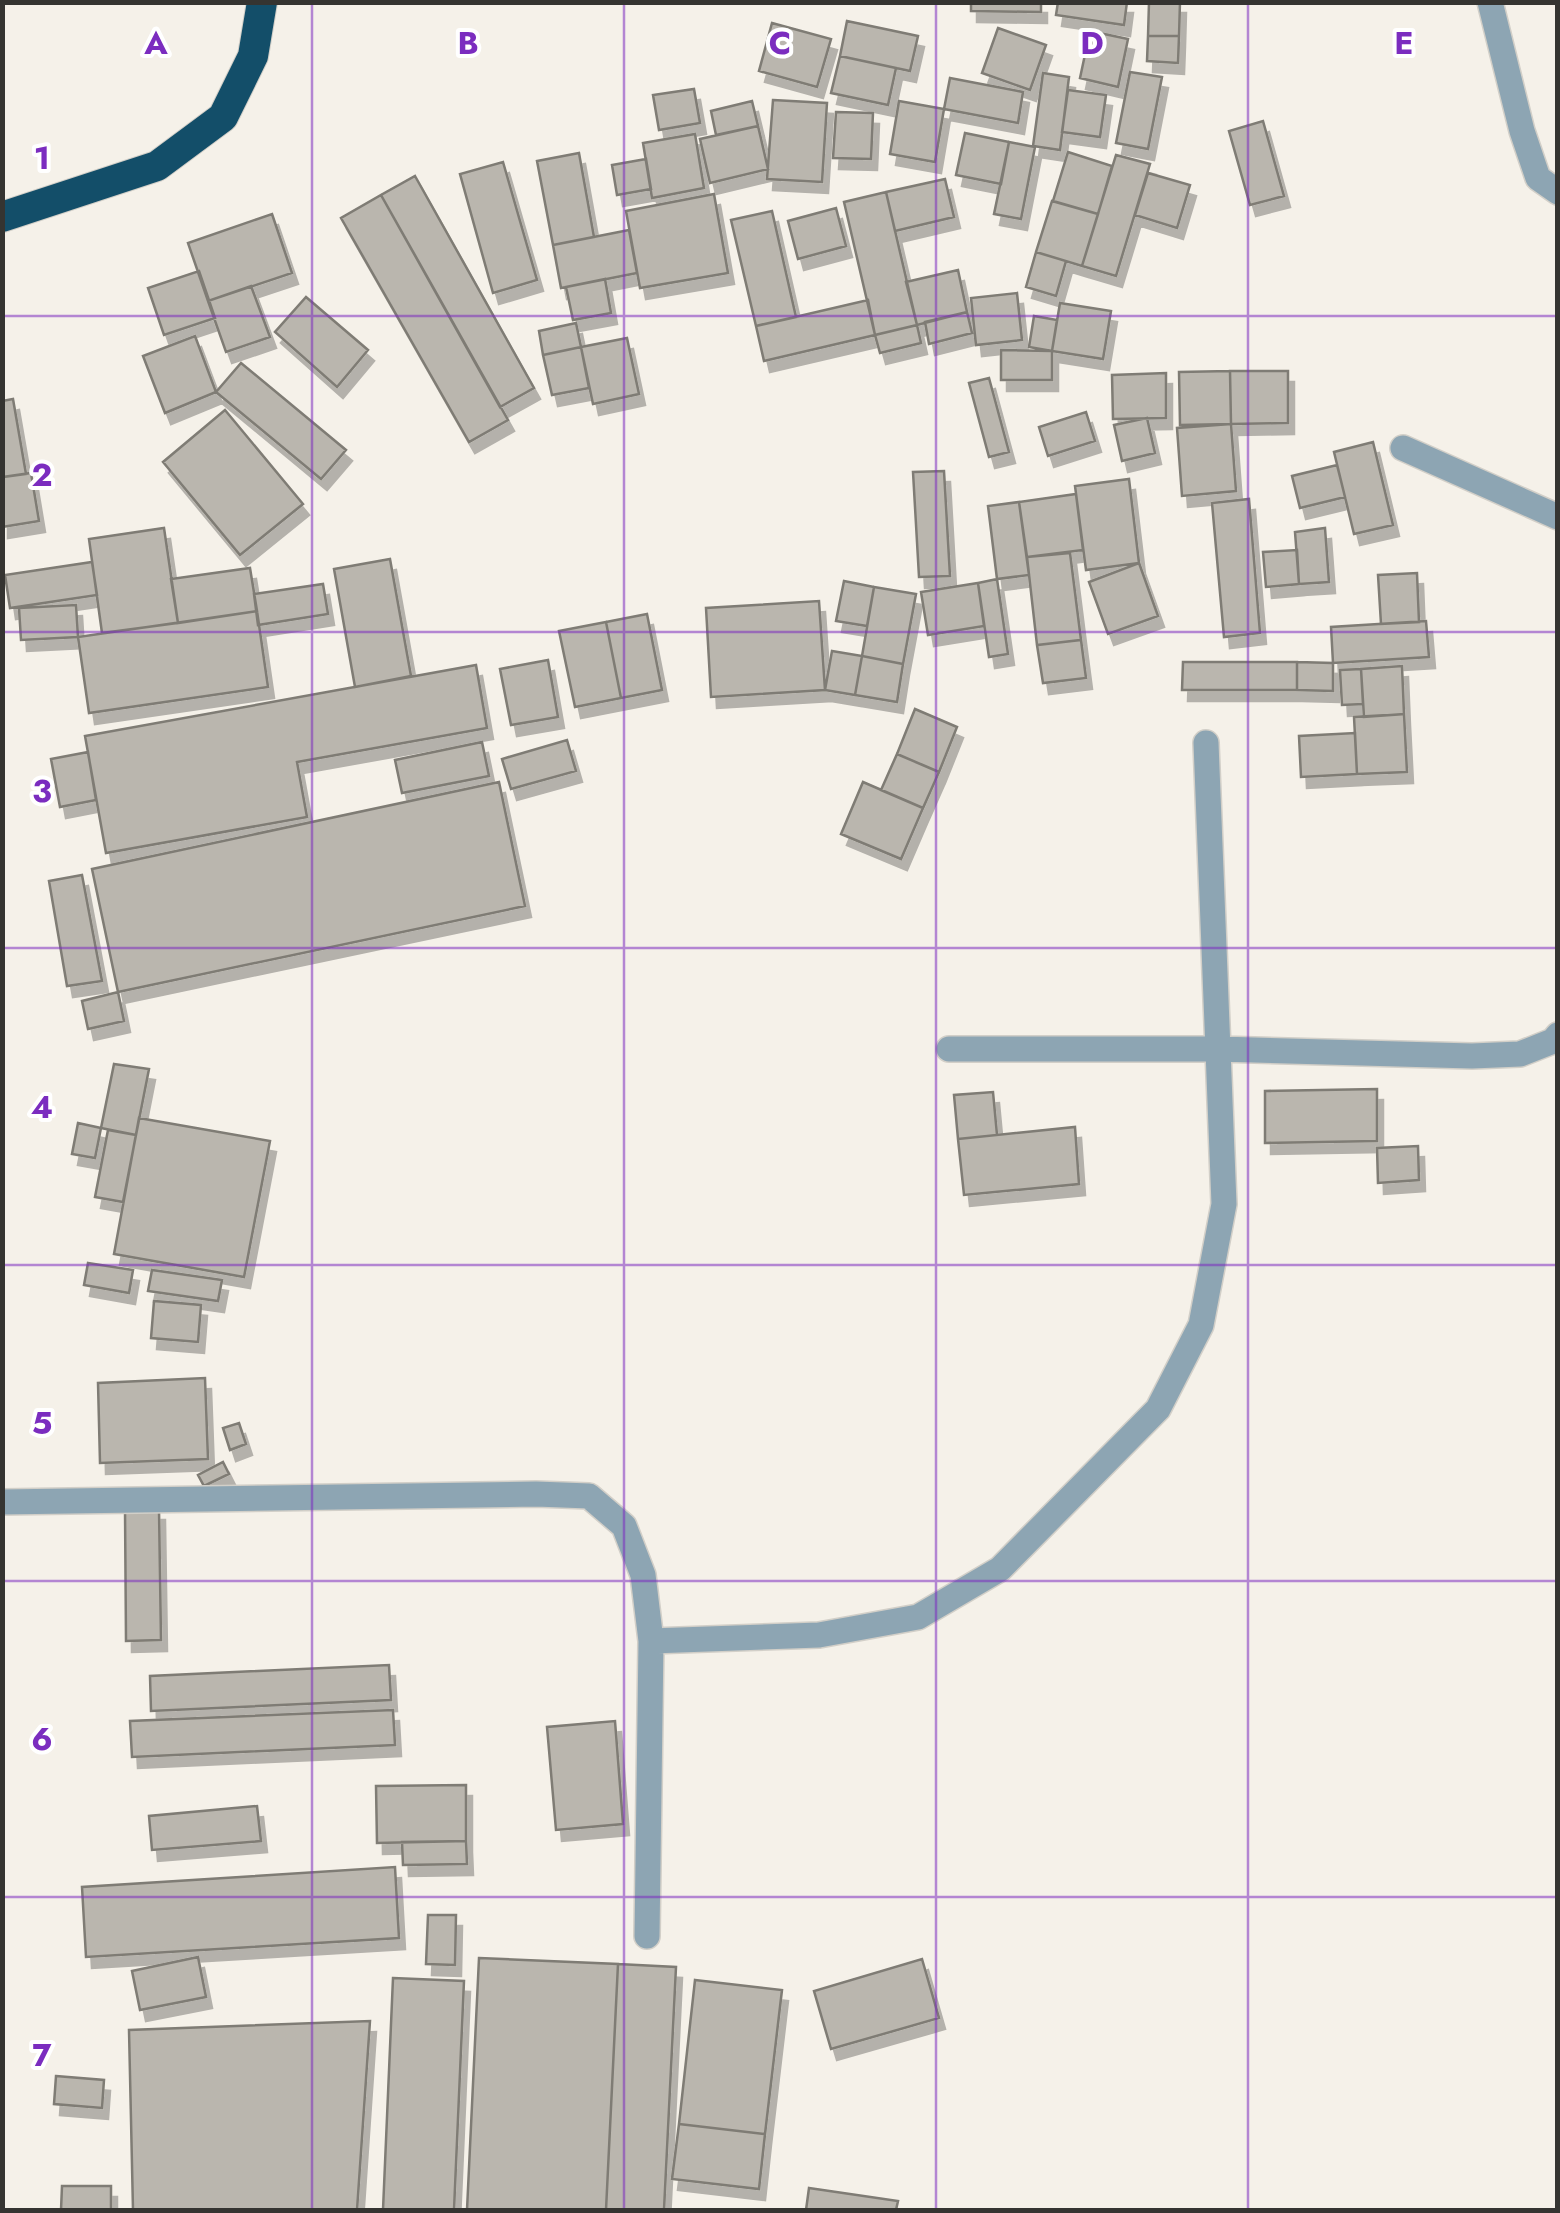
<svg xmlns="http://www.w3.org/2000/svg" width="1560" height="2213" font-family="Jost,sans-serif">
  <style>
    .building { fill: #bab6ae; stroke: #7f7c74; stroke-width: 2.5; filter: url(#shadow) }
    .lines { fill: none; stroke-linecap: round; stroke-linejoin: round }
    .street-casing { stroke: #d2cfc8; stroke-width: 28 }
    .highway-casing { stroke: #d2cfc8; stroke-width: 32 }
    .street { stroke: #8da5b3; stroke-width: 25 }
    .highway { stroke: #134e69; stroke-width: 30 }
    .grid { fill: none; stroke: #7b2cbf; stroke-width: 2.5; stroke-opacity: 0.55 }
    .grid-label { font-size: 32px; text-anchor: middle; font-weight: bold; fill: #7b2cbf; stroke: #fff; stroke-width: 8; stroke-linejoin: round; paint-order: stroke }
  </style>
  <defs>
    <filter id="shadow"><feDropShadow dx="6" dy="11" stdDeviation="0" flood-color="#0004"/></filter>
  </defs>
  <rect width="100%" height="100%" fill="#f5f1e9"/>
  <path class="building" d="M 971,2 L 1041,2 L 1041,12 L 971,11 Z
    M 1058,2 L 1127,2 L 1124,25 L 1056,15 Z
    M 1149,2 L 1180,2 L 1179,36 L 1148,36 Z
    M 847,21 L 918,36 L 910,71 L 840,56 Z
    M 772,23 L 831,39 L 817,87 L 759,71 Z
    M 998,28 L 1046,45 L 1030,90 L 982,73 Z
    M 1090,31 L 1128,39 L 1118,87 L 1080,78 Z
    M 1148,36 L 1179,36 L 1178,63 L 1147,61 Z
    M 840,56 L 896,68 L 888,105 L 831,93 Z
    M 1130,72 L 1162,77 L 1148,149 L 1116,143 Z
    M 1043,73 L 1069,77 L 1060,150 L 1033,146 Z
    M 950,78 L 1023,92 L 1018,123 L 944,109 Z
    M 694,89 L 700,123 L 659,130 L 653,95 Z
    M 1068,90 L 1106,95 L 1100,137 L 1062,132 Z
    M 773,100 L 827,103 L 822,182 L 767,179 Z
    M 752,101 L 758,126 L 716,135 L 711,111 Z
    M 899,101 L 944,109 L 935,162 L 890,154 Z
    M 836,112 L 873,113 L 871,159 L 833,158 Z
    M 1263,121 L 1284,196 L 1250,205 L 1229,131 Z
    M 758,126 L 768,169 L 710,183 L 700,139 Z
    M 965,133 L 1009,142 L 1001,184 L 956,175 Z
    M 695,134 L 704,188 L 652,198 L 643,143 Z
    M 1009,142 L 1035,147 L 1021,219 L 994,214 Z
    M 1068,152 L 1112,166 L 1098,214 L 1053,201 Z
    M 579,153 L 594,237 L 553,245 L 537,161 Z
    M 1116,155 L 1150,164 L 1116,276 L 1082,266 Z
    M 646,159 L 651,189 L 617,195 L 612,165 Z
    M 503,162 L 537,280 L 493,293 L 460,174 Z
    M 1148,173 L 1190,185 L 1177,228 L 1135,215 Z
    M 415,176 L 534,388 L 500,407 L 381,195 Z
    M 945,179 L 954,217 L 895,231 L 886,192 Z
    M 886,192 L 917,325 L 875,335 L 844,202 Z
    M 714,194 L 728,273 L 640,288 L 626,211 Z
    M 381,195 L 508,420 L 469,442 L 341,218 Z
    M 1052,201 L 1098,214 L 1082,266 L 1036,252 Z
    M 836,208 L 846,246 L 798,259 L 788,221 Z
    M 772,211 L 796,317 L 756,326 L 731,220 Z
    M 272,214 L 292,273 L 208,301 L 188,243 Z
    M 629,230 L 637,273 L 561,288 L 553,245 Z
    M 1036,252 L 1066,261 L 1056,296 L 1026,287 Z
    M 958,270 L 967,312 L 917,325 L 906,282 Z
    M 199,271 L 215,318 L 164,335 L 148,288 Z
    M 605,279 L 611,313 L 573,320 L 566,287 Z
    M 251,286 L 270,337 L 226,352 L 208,301 Z
    M 1017,293 L 1022,340 L 976,345 L 971,298 Z
    M 306,297 L 368,350 L 337,387 L 275,332 Z
    M 868,300 L 875,335 L 764,361 L 756,326 Z
    M 1060,303 L 1111,311 L 1103,359 L 1052,351 Z
    M 967,312 L 972,333 L 929,344 L 925,322 Z
    M 1034,316 L 1057,320 L 1052,351 L 1029,347 Z
    M 576,323 L 581,347 L 543,355 L 539,331 Z
    M 917,325 L 921,343 L 880,353 L 875,335 Z
    M 195,336 L 216,392 L 165,413 L 143,356 Z
    M 627,338 L 639,394 L 593,404 L 581,347 Z
    M 581,347 L 589,388 L 552,395 L 543,355 Z
    M 1001,350 L 1052,351 L 1052,380 L 1001,380 Z
    M 241,363 L 346,450 L 321,479 L 216,392 Z
    M 1230,371 L 1231,424 L 1180,425 L 1179,372 Z
    M 1230,371 L 1288,371 L 1288,423 L 1231,424 Z
    M 1166,373 L 1166,418 L 1113,419 L 1112,375 Z
    M 989,378 L 1009,452 L 989,457 L 969,383 Z
    M 13,399 L 26,474 L 3,477 L 2,401 Z
    M 225,410 L 303,504 L 240,555 L 163,462 Z
    M 1086,412 L 1095,441 L 1048,456 L 1039,427 Z
    M 1147,418 L 1155,453 L 1122,461 L 1114,425 Z
    M 1231,424 L 1236,491 L 1182,496 L 1177,428 Z
    M 1373,442 L 1393,525 L 1354,534 L 1334,452 Z
    M 1337,465 L 1345,497 L 1300,508 L 1292,476 Z
    M 944,471 L 950,576 L 919,577 L 913,472 Z
    M 31,473 L 39,521 L 2,527 L 2,477 Z
    M 1129,479 L 1139,563 L 1086,570 L 1075,486 Z
    M 1076,494 L 1083,550 L 1027,557 L 1019,502 Z
    M 1249,499 L 1260,633 L 1224,637 L 1212,503 Z
    M 1019,502 L 1029,575 L 997,579 L 988,506 Z
    M 164,528 L 178,623 L 102,633 L 89,539 Z
    M 1325,528 L 1329,582 L 1299,584 L 1295,532 Z
    M 1297,550 L 1299,584 L 1266,587 L 1263,552 Z
    M 1070,553 L 1081,640 L 1037,645 L 1027,557 Z
    M 390,559 L 411,676 L 355,687 L 334,569 Z
    M 92,562 L 97,595 L 10,608 L 5,575 Z
    M 1139,563 L 1158,616 L 1108,634 L 1089,582 Z
    M 250,568 L 257,611 L 178,623 L 171,579 Z
    M 1417,573 L 1419,622 L 1381,624 L 1378,575 Z
    M 997,579 L 1008,654 L 989,657 L 978,583 Z
    M 844,581 L 874,587 L 867,626 L 836,621 Z
    M 978,583 L 984,626 L 928,635 L 921,592 Z
    M 323,584 L 328,614 L 258,625 L 254,594 Z
    M 874,587 L 916,594 L 903,664 L 862,656 Z
    M 819,601 L 825,690 L 711,697 L 706,608 Z
    M 76,605 L 78,637 L 21,640 L 19,608 Z
    M 257,611 L 268,687 L 89,713 L 78,637 Z
    M 647,614 L 662,690 L 621,698 L 606,622 Z
    M 1426,621 L 1429,657 L 1333,663 L 1331,627 Z
    M 606,622 L 621,698 L 575,707 L 559,631 Z
    M 1081,640 L 1086,678 L 1043,683 L 1037,645 Z
    M 832,651 L 862,656 L 855,695 L 825,690 Z
    M 862,656 L 903,664 L 897,702 L 855,695 Z
    M 548,660 L 558,717 L 511,725 L 500,669 Z
    M 1183,662 L 1297,662 L 1297,690 L 1182,690 Z
    M 1297,662 L 1333,663 L 1333,691 L 1297,690 Z
    M 476,665 L 487,728 L 297,762 L 307,817 L 106,853 L 85,736 Z
    M 1402,666 L 1404,714 L 1364,717 L 1361,669 Z
    M 1361,669 L 1363,704 L 1342,705 L 1340,670 Z
    M 915,709 L 957,727 L 939,772 L 897,754 Z
    M 1404,714 L 1407,772 L 1357,774 L 1354,717 Z
    M 1355,733 L 1357,774 L 1301,777 L 1299,736 Z
    M 567,740 L 576,771 L 511,789 L 502,759 Z
    M 482,742 L 489,776 L 402,793 L 395,760 Z
    M 88,752 L 96,800 L 60,807 L 51,759 Z
    M 897,754 L 939,772 L 923,808 L 881,790 Z
    M 499,782 L 525,906 L 118,992 L 92,869 Z
    M 863,782 L 923,808 L 901,859 L 841,834 Z
    M 82,875 L 102,981 L 67,986 L 49,881 Z
    M 118,992 L 124,1021 L 88,1029 L 82,1001 Z
    M 114,1064 L 149,1069 L 136,1135 L 101,1128 Z
    M 1377,1089 L 1377,1141 L 1265,1143 L 1265,1091 Z
    M 993,1092 L 997,1135 L 958,1139 L 954,1095 Z
    M 139,1118 L 270,1141 L 244,1277 L 114,1254 Z
    M 78,1123 L 101,1128 L 95,1158 L 72,1154 Z
    M 1075,1127 L 1079,1184 L 964,1195 L 958,1139 Z
    M 108,1130 L 136,1135 L 123,1202 L 95,1197 Z
    M 1418,1146 L 1419,1180 L 1378,1183 L 1377,1148 Z
    M 88,1263 L 133,1270 L 129,1293 L 84,1285 Z
    M 152,1270 L 222,1280 L 218,1301 L 148,1291 Z
    M 154,1301 L 201,1305 L 198,1342 L 151,1338 Z
    M 205,1378 L 208,1459 L 100,1463 L 98,1383 Z
    M 239,1423 L 246,1444 L 230,1450 L 223,1428 Z
    M 223,1462 L 229,1474 L 204,1486 L 198,1475 Z
    M 125,1509 L 159,1509 L 161,1640 L 126,1641 Z
    M 389,1665 L 391,1700 L 151,1711 L 150,1676 Z
    M 393,1710 L 395,1745 L 132,1757 L 130,1721 Z
    M 615,1721 L 623,1824 L 556,1830 L 547,1727 Z
    M 466,1785 L 466,1841 L 377,1843 L 376,1786 Z
    M 257,1806 L 261,1841 L 152,1850 L 149,1816 Z
    M 466,1841 L 467,1864 L 403,1865 L 402,1842 Z
    M 395,1867 L 399,1938 L 86,1957 L 82,1887 Z
    M 428,1915 L 456,1915 L 455,1965 L 426,1964 Z
    M 198,1957 L 206,1997 L 140,2010 L 132,1971 Z
    M 479,1958 L 618,1964 L 606,2210 L 467,2210 Z
    M 922,1959 L 939,2018 L 831,2049 L 814,1991 Z
    M 618,1964 L 676,1967 L 664,2210 L 606,2210 Z
    M 393,1978 L 464,1981 L 454,2210 L 383,2210 Z
    M 695,1980 L 782,1990 L 765,2134 L 679,2124 Z
    M 370,2021 L 357,2210 L 133,2210 L 129,2030 Z
    M 56,2076 L 104,2080 L 102,2108 L 54,2104 Z
    M 679,2124 L 765,2134 L 759,2189 L 672,2179 Z
    M 62,2186 L 111,2186 L 111,2210 L 61,2210 Z
    M 809,2188 L 898,2201 L 896,2210 L 806,2210 Z"/>
  <g class="lines">
    <defs>
      <path id="street" d="M 1490,2 L 1522,131 L 1538,178 L 1558,192
        M 1403,448 L 1558,517
        M 949,1049 L 1219,1049 L 1472,1056 L 1520,1054 L 1553,1041 L 1558,1035
        M 2,1502 L 536,1494 L 589,1496 L 624,1526 L 643,1575 L 651,1641 L 647,1936
        M 651,1641 L 819,1635 L 918,1617 L 1000,1569 L 1158,1409 L 1201,1325 L 1224,1204 L 1206,743"/>
      <path id="highway" d="M 2,217 L 157,166 L 223,117 L 253,56 L 262,2"/>
    </defs>
    <use href="#street" class="street-casing"/>
    <use href="#highway" class="highway-casing"/>
    <use href="#street" class="street"/>
    <use href="#highway" class="highway"/>
  </g>
  <path class="grid" d="M 312,2 L 312,2210M 624,2 L 624,2210M 936,2 L 936,2210M 1248,2 L 1248,2210M 2,316 L 1558,316M 2,632 L 1558,632M 2,948 L 1558,948M 2,1265 L 1558,1265M 2,1581 L 1558,1581M 2,1897 L 1558,1897"/>
  <g class="grid-label">
    <text x="156" y="54">A</text>
    <text x="468" y="54">B</text>
    <text x="780" y="54">C</text>
    <text x="1092" y="54">D</text>
    <text x="1404" y="54">E</text>
    <text x="42" y="169">1</text>
    <text x="42" y="486">2</text>
    <text x="42" y="802">3</text>
    <text x="42" y="1118">4</text>
    <text x="42" y="1434">5</text>
    <text x="42" y="1750">6</text>
    <text x="42" y="2066">7</text>
  </g>
  <rect width="1560" height="2213" fill="none" stroke="#353431" stroke-width="10"/>
</svg>
